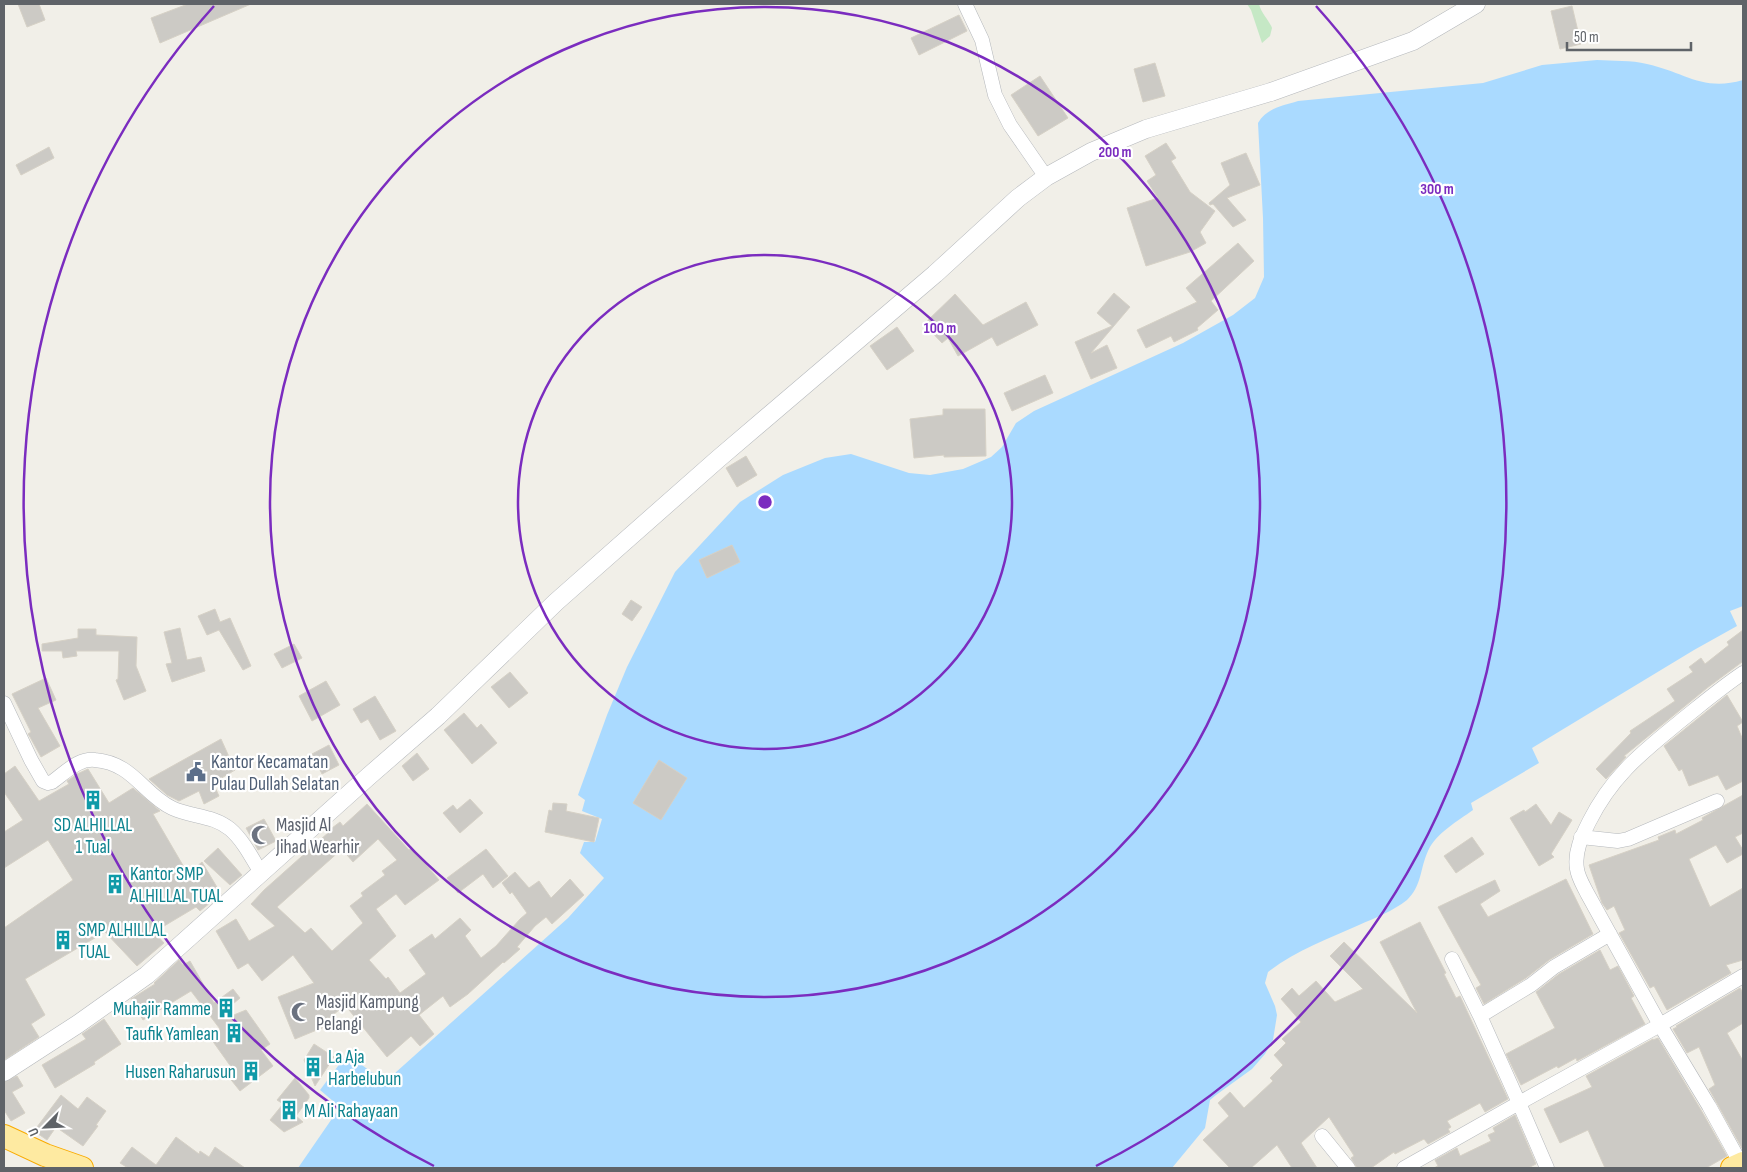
<svg xmlns="http://www.w3.org/2000/svg" width="1747" height="1172" font-family="'Sofia Sans Condensed',sans-serif">
  <style>
    .green { fill: #c5e8c5 }
    .water { fill: #aadaff }
    .building { fill: #cccac5; stroke: #d6d1c6; fill-rule: evenodd }
    .lines { fill: none; stroke-linecap: round; stroke-linejoin: round }
    .minor-casing { stroke: #b5b8bc; stroke-width: 15 }
    .tertiary-casing { stroke: #b5b8bc; stroke-width: 19 }
    .trunk-casing { stroke: #f9ab00; stroke-width: 24 }
    .minor { stroke: #fff; stroke-width: 14 }
    .tertiary { stroke: #fff; stroke-width: 18 }
    .trunk { stroke: #feeaa1; stroke-width: 22 }
    .ring { fill: none; stroke: #7b2cbf; stroke-width: 2.5 }
    .labels { text-anchor: middle; stroke-width: 4.5; stroke-linejoin: round; paint-order: stroke }
    .service-label { font-size: 19px; fill: #4e5e75; stroke: #fff; text-anchor: start }
    .culture-label { font-size: 19px; fill: #0d838f; stroke: #fff; text-anchor: start }
    .worship-label { font-size: 19px; fill: #5b616d; stroke: #fff; text-anchor: start }
    .centre { fill: #7b2cbf; stroke: #fff; stroke-width: 2.5 }
    .ring-label { font-size: 15px; text-anchor: middle; font-weight: bold; fill: #7b2cbf; stroke: #fff; stroke-width: 4.5; stroke-linejoin: round; paint-order: stroke }
  </style>
  <rect width="100%" height="100%" fill="#f1efe8"/>
  <path class="green" d="M 1247,4 L 1259,4 C 1261,13 1269,20 1272,28 L 1270,36 L 1262,43 L 1251,10 Z"/>
  <path class="water" d="M 1597,60 C 1613,61 1631,60 1647,64 C 1684,72 1703,92 1743,80 L 1743,606 L 1730,611 L 1737,626 L 1694,650 L 1532,748 L 1539,763 L 1471,803 L 1473,810 C 1458,821 1436,833 1428,851 C 1420,868 1422,886 1407,900 C 1393,911 1375,918 1359,925 C 1328,939 1295,951 1268,972 L 1265,983 L 1275,1006 L 1277,1015 L 1273,1040 L 1265,1054 L 1252,1069 L 1216,1095 L 1210,1100 L 1205,1128 L 1172,1168 L 298,1168 L 340,1107 L 320,1090 L 347,1054 L 385,1082 L 568,918 L 604,878 L 580,853 L 584,842 L 595,842 L 602,819 L 582,811 L 585,800 L 578,795 L 607,715 L 627,667 L 675,572 L 740,502 L 783,475 L 825,458 L 851,454 L 909,473 L 930,475 L 963,469 L 991,457 L 1002,447 L 1016,423 L 1034,411 L 1183,343 L 1233,315 L 1255,298 L 1264,277 L 1263,218 L 1258,123 C 1267,108 1282,106 1298,101 L 1483,83 L 1542,65 Z"/>
  <path class="building" d="M 18,4 L 39,4 L 45,20 L 27,27 Z
    M 188,4 L 251,4 L 160,43 L 151,18 Z
    M 1572,6 L 1581,44 L 1560,49 L 1551,11 Z
    M 959,15 L 967,31 L 919,55 L 911,38 Z
    M 1155,63 L 1165,96 L 1143,102 L 1134,69 Z
    M 1040,76 L 1068,118 L 1038,136 L 1011,95 Z
    M 1166,143 L 1176,158 L 1171,161 L 1190,192 L 1215,211 L 1200,232 L 1206,243 L 1190,252 L 1146,266 L 1127,208 L 1158,198 L 1147,181 L 1156,175 L 1145,156 Z
    M 49,147 L 54,158 L 21,175 L 16,165 Z
    M 1246,153 L 1260,185 L 1227,198 L 1246,220 L 1233,227 L 1213,204 L 1210,205 L 1209,203 L 1230,185 L 1221,163 Z
    M 1238,243 L 1254,261 L 1211,301 L 1218,310 L 1197,328 L 1198,330 L 1174,342 L 1171,336 L 1146,348 L 1137,330 L 1197,302 L 1186,288 Z
    M 1114,293 L 1130,307 L 1091,353 L 1107,345 L 1117,368 L 1091,379 L 1075,342 L 1112,326 L 1097,313 Z
    M 955,294 L 983,325 L 1026,302 L 1038,325 L 997,346 L 992,337 L 958,356 L 948,338 L 942,343 L 924,324 Z
    M 897,327 L 914,351 L 887,370 L 870,346 Z
    M 1045,375 L 1053,393 L 1012,411 L 1004,393 Z
    M 943,409 L 985,409 L 986,456 L 944,457 L 944,455 L 914,458 L 910,419 L 943,415 Z
    M 746,456 L 757,475 L 737,487 L 726,468 Z
    M 732,545 L 740,562 L 707,578 L 699,560 Z
    M 631,600 L 642,607 L 632,621 L 622,614 Z
    M 215,609 L 220,622 L 230,618 L 251,666 L 243,670 L 219,630 L 207,635 L 198,616 Z
    M 180,628 L 187,660 L 201,657 L 205,671 L 172,682 L 166,664 L 172,663 L 164,632 Z
    M 78,629 L 96,629 L 96,635 L 137,637 L 136,666 L 146,691 L 124,700 L 116,680 L 118,679 L 119,651 L 76,651 L 77,656 L 63,658 L 62,651 L 42,651 L 42,644 L 78,638 Z
    M 1743,630 L 1743,664 L 1742,662 L 1707,688 L 1624,756 L 1626,757 L 1606,779 L 1596,769 L 1631,733 L 1630,731 L 1675,701 L 1667,689 L 1693,672 L 1689,667 L 1701,658 L 1705,664 L 1729,645 L 1727,642 Z
    M 294,644 L 302,658 L 282,668 L 274,654 Z
    M 510,672 L 528,693 L 509,708 L 491,687 Z
    M 46,678 L 56,700 L 38,708 L 60,746 L 41,757 L 30,737 L 28,734 L 31,732 L 12,694 Z
    M 326,681 L 340,705 L 312,721 L 299,696 Z
    M 1727,695 L 1743,722 L 1737,726 L 1743,740 L 1743,781 L 1726,790 L 1718,775 L 1689,786 L 1682,769 L 1679,771 L 1664,746 Z
    M 375,696 L 396,731 L 380,740 L 368,719 L 361,723 L 353,709 Z
    M 464,713 L 477,728 L 481,724 L 497,743 L 472,764 L 444,730 Z
    M 221,739 L 235,770 L 213,783 L 219,796 L 204,804 L 199,791 L 179,801 L 167,795 L 149,779 Z
    M 329,745 L 339,765 L 322,774 L 312,754 Z
    M 417,753 L 429,769 L 413,781 L 402,766 Z
    M 659,760 L 687,778 L 661,820 L 633,803 Z
    M 15,766 L 39,801 L 69,784 L 67,781 L 77,774 L 88,769 L 109,803 L 133,788 L 160,811 L 153,814 L 188,874 L 202,862 L 221,894 L 200,911 L 196,907 L 154,932 L 164,943 L 137,966 L 105,932 L 25,979 L 45,1015 L 31,1024 L 39,1037 L 4,1060 L 4,928 L 73,880 L 48,840 L 4,868 L 4,832 L 23,820 L 4,792 L 4,774 Z
    M 1743,795 L 1743,833 L 1735,837 L 1743,850 L 1743,854 L 1727,863 L 1716,845 L 1689,859 L 1710,907 L 1743,888 L 1743,960 L 1726,965 L 1731,973 L 1667,1010 L 1654,986 L 1650,988 L 1619,933 L 1625,930 L 1614,906 L 1607,910 L 1602,903 L 1589,865 L 1659,840 L 1658,837 L 1675,830 L 1676,834 L 1703,820 L 1702,818 Z
    M 470,799 L 483,813 L 460,833 L 443,813 L 453,805 L 457,810 Z
    M 553,803 L 567,804 L 566,811 L 599,818 L 594,842 L 545,832 L 549,810 L 552,811 Z
    M 367,804 L 409,850 L 412,848 L 439,880 L 405,905 L 396,894 L 376,909 L 396,936 L 369,960 L 386,979 L 388,977 L 400,993 L 426,974 L 409,950 L 432,934 L 435,939 L 460,918 L 471,930 L 465,936 L 481,958 L 496,946 L 520,919 L 527,913 L 512,892 L 510,894 L 502,883 L 515,872 L 529,888 L 539,881 L 551,898 L 570,879 L 584,895 L 552,924 L 546,917 L 535,926 L 517,947 L 520,949 L 504,963 L 503,962 L 468,994 L 450,1007 L 443,996 L 419,1015 L 434,1034 L 420,1046 L 411,1036 L 387,1057 L 345,1005 L 322,1024 L 324,1027 L 295,1039 L 278,997 L 314,983 L 293,955 L 262,981 L 248,963 L 238,969 L 216,931 L 236,919 L 249,941 L 275,926 L 251,904 L 264,890 L 329,832 L 328,831 L 340,822 L 343,826 ZM 378,839 L 397,860 L 382,871 L 385,875 L 361,893 L 363,896 L 350,906 L 363,923 L 332,951 L 311,928 L 305,933 L 277,907 L 342,849 L 353,862 Z
    M 1536,804 L 1551,825 L 1559,812 L 1572,820 L 1551,854 L 1554,857 L 1539,866 L 1510,818 L 1524,810 L 1525,812 Z
    M 264,819 L 276,841 L 258,850 L 246,828 Z
    M 1472,837 L 1484,854 L 1456,873 L 1444,856 Z
    M 218,848 L 242,875 L 230,885 L 204,861 Z
    M 486,849 L 508,876 L 493,888 L 483,874 L 458,893 L 447,878 Z
    M 1566,879 L 1593,934 L 1549,960 L 1526,978 L 1484,1004 L 1476,988 L 1481,985 L 1438,907 L 1495,880 L 1500,891 L 1480,904 L 1488,917 Z
    M 1420,922 L 1446,973 L 1444,974 L 1456,998 L 1460,996 L 1508,1099 L 1485,1112 L 1480,1103 L 1447,1121 L 1451,1127 L 1448,1129 L 1450,1132 L 1428,1144 L 1424,1139 L 1395,1154 L 1394,1152 L 1371,1168 L 1357,1168 L 1351,1158 L 1354,1156 L 1353,1154 L 1329,1117 L 1301,1143 L 1317,1168 L 1292,1168 L 1277,1145 L 1251,1168 L 1230,1168 L 1203,1140 L 1229,1116 L 1218,1103 L 1230,1092 L 1244,1108 L 1273,1081 L 1270,1078 L 1283,1065 L 1274,1055 L 1286,1043 L 1282,1039 L 1301,1022 L 1281,999 L 1292,988 L 1299,996 L 1316,981 L 1335,1002 L 1363,989 L 1330,956 L 1344,942 L 1417,1013 L 1380,942 Z
    M 1600,950 L 1610,970 L 1618,966 L 1634,996 L 1631,998 L 1645,1024 L 1577,1061 L 1576,1058 L 1558,1068 L 1557,1066 L 1521,1085 L 1506,1054 L 1555,1028 L 1536,992 L 1559,974 Z
    M 179,960 L 183,965 L 190,961 L 214,1003 L 233,989 L 240,998 L 221,1014 L 224,1019 L 246,1010 L 270,1044 L 261,1050 L 273,1066 L 240,1091 L 228,1076 L 234,1071 L 209,1036 L 220,1029 L 191,991 L 143,1020 L 131,999 L 155,984 L 154,983 Z
    M 1740,988 L 1743,993 L 1743,1023 L 1727,1033 L 1743,1061 L 1743,1150 L 1709,1089 L 1715,1085 L 1699,1047 L 1687,1053 L 1673,1029 L 1677,1027 L 1676,1026 Z
    M 104,1019 L 121,1044 L 94,1062 L 95,1064 L 55,1088 L 42,1065 L 86,1039 L 82,1034 Z
    M 1658,1038 L 1701,1110 L 1727,1156 L 1706,1168 L 1605,1168 L 1588,1130 L 1560,1143 L 1544,1109 L 1592,1087 L 1586,1076 L 1653,1039 L 1653,1040 Z
    M 314,1044 L 334,1057 L 315,1086 L 304,1060 Z
    M 17,1076 L 23,1086 L 12,1092 L 25,1113 L 11,1121 L 4,1110 L 4,1082 Z
    M 295,1078 L 309,1095 L 309,1098 L 296,1116 L 303,1122 L 284,1132 L 270,1120 L 283,1104 L 277,1100 Z
    M 61,1095 L 78,1109 L 87,1097 L 106,1111 L 96,1125 L 98,1126 L 83,1146 L 56,1127 L 47,1140 L 34,1131 Z
    M 1515,1115 L 1536,1164 L 1528,1168 L 1434,1168 L 1438,1166 L 1435,1160 L 1457,1148 L 1460,1156 L 1491,1141 L 1488,1135 L 1495,1132 L 1493,1128 Z
    M 176,1137 L 199,1154 L 200,1151 L 209,1157 L 215,1147 L 245,1168 L 128,1168 L 120,1163 L 132,1147 L 156,1165 Z"/>
  <g class="lines">
    <defs>
      <path id="minor" d="M 965,4 L 982,40 L 995,95 L 1010,125 L 1046,177
        M 1743,673 C 1722,687 1703,703 1683,719 C 1643,752 1613,774 1589,822 C 1582,836 1574,852 1577,869 C 1578,877 1583,885 1587,893 L 1660,1025 L 1743,976
        M 4,703 L 31,760 L 43,781 L 48,783 L 52,782 C 65,773 78,758 95,760 C 133,763 143,794 172,808 C 191,817 213,815 230,829 C 243,840 252,858 261,873
        M 1581,837 L 1618,841 L 1628,839 L 1717,801
        M 1452,959 L 1480,1016 L 1519,1103 L 1660,1025 L 1709,1106 L 1741,1164
        M 1480,1016 L 1531,985 L 1554,967 L 1610,934
        M 1322,1136 L 1348,1168
        M 1404,1168 L 1519,1103 L 1547,1168"/>
      <path id="tertiary" d="M 4,1072 L 78,1024 L 147,975 L 369,776 L 438,716 L 556,602 L 718,459 L 935,274 L 1018,198 L 1046,177 L 1091,152 L 1146,129 L 1271,92 L 1413,41 L 1476,4"/>
      <path id="trunk" d="M 4,1136 L 45,1155 L 82,1168
        M 1732,1168 L 1743,1163"/>
    </defs>
    <use href="#minor" class="minor-casing"/>
    <use href="#tertiary" class="tertiary-casing"/>
    <use href="#trunk" class="trunk-casing"/>
    <use href="#minor" class="minor"/>
    <use href="#tertiary" class="tertiary"/>
    <use href="#trunk" class="trunk"/>
  </g>
  <g class="ring">
    <circle cx="765" cy="502" r="247"/>
    <circle cx="765" cy="502" r="495"/>
    <path d="M434 1166A742 742 0 0 1 214 6M1316 6A742 742 0 0 1 1096 1166"/>
  </g>
  <defs>
    <symbol id="civic-bare" viewBox="-9 -9 18 18"><path d="M-.6-6.5H3V-4.5H.6V-3L4-1V1h2V6H-6V1h2V-1L-.6-3ZM-1.2 2.5V6h2.4V2.5Z" fill="#5c6f8a" stroke="#fff" stroke-width="2.5" paint-order="stroke"/></symbol>
    <symbol id="building-bare" viewBox="-9 -9 18 18"><path d="M-4-6H4V6H1V3H-1V6H-4ZM-2.5-4.3h1.7v1.8h-1.7ZM.8-4.3h1.7v1.8H.8ZM-2.5-1h1.7V.8h-1.7ZM.8-1h1.7V.8H.8Z" fill="#0f9aa8" stroke="#fff" stroke-width="2.5" paint-order="stroke"/></symbol>
    <symbol id="mosque-bare" viewBox="-9 -9 18 18"><path d="M3.5-4.9A6 6 0 1 0 3.5 4.9A5 5 0 1 1 3.5-4.9Z" fill="#6b7280" stroke="#fff" stroke-width="2.5" paint-order="stroke"/></symbol>
  </defs>
  <g fill-rule="evenodd">
    <use href="#civic-bare" x="182" y="758" width="28" height="28"/>
    <use href="#building-bare" x="79" y="786" width="28" height="28"/>
    <use href="#mosque-bare" x="247" y="821" width="28" height="28"/>
    <use href="#building-bare" x="101" y="870" width="28" height="28"/>
    <use href="#building-bare" x="49" y="926" width="28" height="28"/>
    <use href="#building-bare" x="212" y="994" width="28" height="28"/>
    <use href="#mosque-bare" x="287" y="998" width="28" height="28"/>
    <use href="#building-bare" x="220" y="1019" width="28" height="28"/>
    <use href="#building-bare" x="299" y="1053" width="28" height="28"/>
    <use href="#building-bare" x="237" y="1057" width="28" height="28"/>
    <use href="#building-bare" x="275" y="1096" width="28" height="28"/>
  </g>
  <g class="labels">
    <g class="service-label">
      <text x="211" y="768">Kantor Kecamatan<tspan x="211" dy="22">Pulau Dullah Selatan</tspan></text>
    </g>
    <g class="culture-label">
      <text x="93" y="831" text-anchor="middle">SD ALHILLAL<tspan x="93" dy="22">1 Tual</tspan></text>
      <text x="130" y="880">Kantor SMP<tspan x="130" dy="22">ALHILLAL TUAL</tspan></text>
      <text x="78" y="936">SMP ALHILLAL<tspan x="78" dy="22">TUAL</tspan></text>
      <text x="211" y="1015" text-anchor="end">Muhajir Ramme</text>
      <text x="219" y="1040" text-anchor="end">Taufik Yamlean</text>
      <text x="328" y="1063">La Aja<tspan x="328" dy="22">Harbelubun</tspan></text>
      <text x="236" y="1078" text-anchor="end">Husen Raharusun</text>
      <text x="304" y="1117">M Ali Rahayaan</text>
    </g>
    <g class="worship-label">
      <text x="276" y="831">Masjid Al<tspan x="276" dy="22">Jihad Wearhir</tspan></text>
      <text x="316" y="1008">Masjid Kampung<tspan x="316" dy="22">Pelangi</tspan></text>
    </g>
  </g>
  <circle cx="765" cy="502" r="8" class="centre"/>
  <g class="ring-label">
    <text x="1115" y="157">200 m</text>
    <text x="1437" y="194">300 m</text>
    <text x="940" y="333">100 m</text>
  </g>
  <rect width="1747" height="1172" fill="none" stroke="#5f6368" stroke-width="10"/>
  <g transform="translate(45 1127) rotate(246)" stroke="#ffffff" stroke-width="4" paint-order="stroke">
  <path d="M0-4L9 19L0 12L-9 19Z" fill="#5f6368"/>
  <text y="-8" font-size="14" font-weight="bold" text-anchor="middle" fill="#5f6368">U</text>
  </g>
  <path d="M1567 42v8h124v-8" fill="none" stroke="#5f6368" stroke-width="2.5"/>
  <text x="1574" y="42" font-size="15" fill="#5f6368" stroke="#ffffff" stroke-width="4" paint-order="stroke">50 m</text>
</svg>
